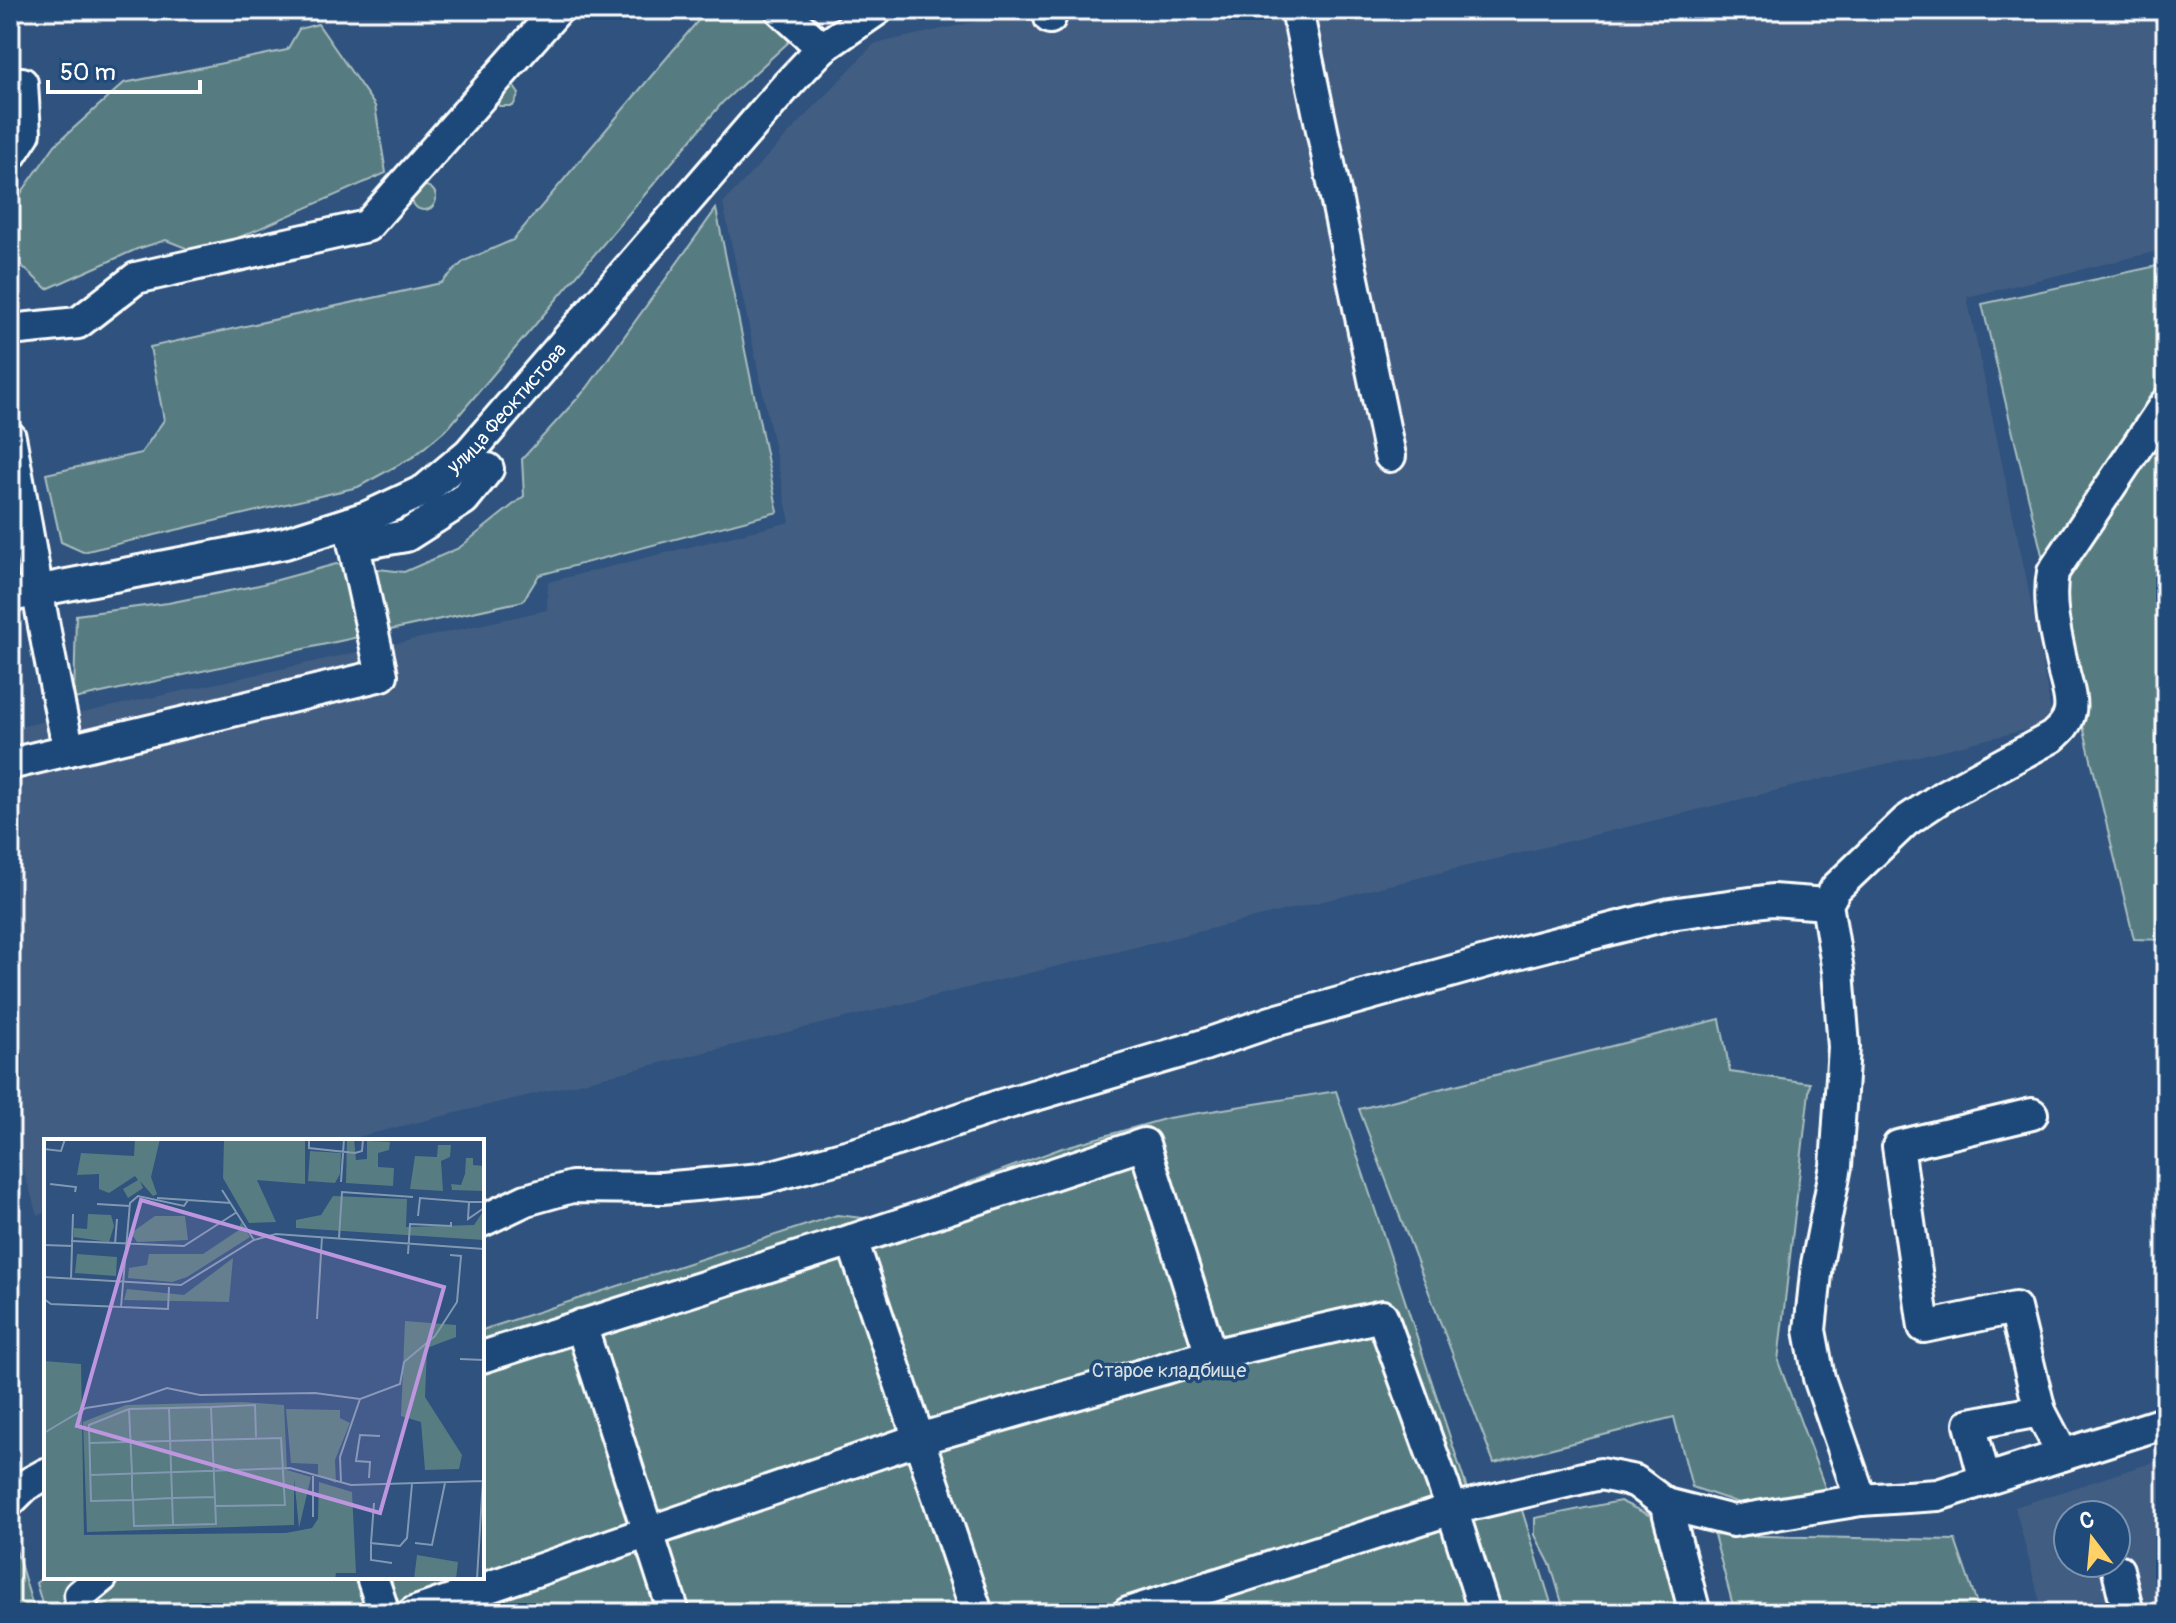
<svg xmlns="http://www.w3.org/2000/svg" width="2176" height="1623" font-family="Pangolin,sans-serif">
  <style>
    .built { fill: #425d82; fill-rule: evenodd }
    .green { fill: #577c81; stroke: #abbec0; stroke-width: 2 }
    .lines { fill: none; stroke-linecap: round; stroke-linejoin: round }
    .minor-casing { stroke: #fff; stroke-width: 36 }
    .minor { stroke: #1f4a7a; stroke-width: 30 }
    .labels { text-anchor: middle; stroke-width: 7; stroke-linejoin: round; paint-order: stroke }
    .street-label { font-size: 20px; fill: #fff; stroke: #1f4a7a }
    .park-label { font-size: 20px; fill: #d5dee0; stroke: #1f4a7a }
    .inset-road { fill: none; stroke: #8298b2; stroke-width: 2 }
    .view { fill: #bd96df; fill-opacity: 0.15; stroke: #bd96df; stroke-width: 4 }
    .inset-edge { fill: none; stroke: #fff; stroke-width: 4 }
  </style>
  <rect width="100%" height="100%" fill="#2f537e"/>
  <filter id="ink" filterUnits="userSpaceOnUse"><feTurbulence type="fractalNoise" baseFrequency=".0125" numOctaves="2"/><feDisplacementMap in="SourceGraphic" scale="16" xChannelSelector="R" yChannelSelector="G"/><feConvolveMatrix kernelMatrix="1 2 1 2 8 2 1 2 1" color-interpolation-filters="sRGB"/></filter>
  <g filter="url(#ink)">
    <path class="built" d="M 1029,10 L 2166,10 L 2166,249 L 1967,297 L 2027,582 L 2053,723 L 341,1141 L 46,1141 L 46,1213 L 38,1215 L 14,1142 L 10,1142 L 10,729 L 547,610 L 548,582 L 790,522 L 723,203 L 874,44 Z
      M 2166,1458 L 2166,1613 L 2043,1613 L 2015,1507 ZM 2068,1515 L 2116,1515 L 2116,1563 L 2068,1563 Z"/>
    <path class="green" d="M 707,10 L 760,10 L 791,40 L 722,103 L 449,427 L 413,457 L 358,487 L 83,552 L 61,542 L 46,474 L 141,453 L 164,420 L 150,347 L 441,283 L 464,261 L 513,240 Z
      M 318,24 L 375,106 L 386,173 L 201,254 L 166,240 L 137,249 L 47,289 L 10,255 L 10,209 L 55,145 L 124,83 L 287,50 L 299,29 Z
      M 512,84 L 519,94 L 513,106 L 499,106 L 496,102 Z
      M412 198a12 12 0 1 1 24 0a12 12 0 1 1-24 0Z
      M 716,209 L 778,512 L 539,575 L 523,601 L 74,699 L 76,615 L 168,603 L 259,585 L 336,564 L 404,572 L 459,548 L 524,496 L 522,459 L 587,388 Z
      M 2166,264 L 2166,940 L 2134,939 L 1982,304 Z
      M 1720,1019 L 1730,1072 L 1810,1083 L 1778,1361 L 1833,1509 L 1745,1505 L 1692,1487 L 1674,1417 L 1494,1463 L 1359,1109 Z
      M 1336,1091 L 1472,1504 L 1478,1519 L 1521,1507 L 1554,1613 L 45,1613 L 36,1583 L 46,1575 L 482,1577 L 482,1330 L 837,1215 L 871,1219 L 1062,1148 L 1168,1118 Z
      M 1620,1501 L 1655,1518 L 1679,1602 L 1663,1613 L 1565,1613 L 1551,1566 L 1535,1535 L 1535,1518 Z
      M 10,1530 L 35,1613 L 10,1613 Z
      M 1714,1535 L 1955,1540 L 1980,1613 L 1735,1613 Z"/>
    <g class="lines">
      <defs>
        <g id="minor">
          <path d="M 781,10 L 822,48"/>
          <path d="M 1048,10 L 1050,18"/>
          <path d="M 1297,10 L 1390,456"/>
          <path d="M 10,156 L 25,133 L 22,83"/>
          <path d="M 10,330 L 78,323 L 136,278 L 367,226 L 557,10"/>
          <path d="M 10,437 C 30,541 45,646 69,750"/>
          <path d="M 354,545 L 406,536 L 464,499 L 488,469"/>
          <path id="s1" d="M 10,596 L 285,543 L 367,517 L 425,490 L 469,453 L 788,84 L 822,48 L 877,10"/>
          <path d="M 10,764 L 382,675 L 349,523"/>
          <path d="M 2032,1114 L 1898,1146 L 1924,1327 L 2015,1308 L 2040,1411"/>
          <path d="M 482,1221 L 526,1200 L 572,1187 L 662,1188 L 761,1179 L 864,1151 L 995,1107 L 1204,1045 L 1271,1022 L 1521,952 L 1670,914 L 1772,900 L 1827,904"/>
          <path d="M 852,1240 L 1144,1144 L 1211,1355"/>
          <path d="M 581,1325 L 674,1613"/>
          <path d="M 482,1357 L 852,1240 L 977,1613"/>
          <path d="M 1985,1480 L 1970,1424 L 2040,1411 L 2063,1455"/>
          <path d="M 1861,1500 L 1819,1378 L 1810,1330 L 1817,1264 L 1836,1166 L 1844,1047 L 1838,971 L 1827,904 L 1836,888 L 1906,821 L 1945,795 L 2052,737 C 2060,730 2068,723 2070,711 C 2072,699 2067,685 2064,673 C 2057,639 2047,607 2053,572 L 2166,403"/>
          <path d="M 10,1501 L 26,1485 L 46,1474"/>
          <path d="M 1666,1504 L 1695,1613"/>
          <path d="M 2118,1570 L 2128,1613"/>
          <path d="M 372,1577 L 384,1613"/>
          <path d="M 83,1613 L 80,1595 L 102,1577"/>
          <path d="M 413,1613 L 919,1439 L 1211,1355 L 1382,1316 L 1452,1509 L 1485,1613"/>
          <path d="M 1128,1613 L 1452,1509 L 1600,1474 L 1635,1481 L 1666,1504 L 1733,1521 L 1861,1500 L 1938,1495 L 2166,1422"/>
        </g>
      </defs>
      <use href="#minor" class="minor-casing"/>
      <use href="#minor" class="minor"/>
    </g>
  </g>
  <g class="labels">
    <g class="street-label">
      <text dy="7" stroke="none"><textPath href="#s1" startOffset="546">улица Феоктистова</textPath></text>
    </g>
    <g class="park-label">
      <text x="1169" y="1377">Старое кладбище</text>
    </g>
  </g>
  <g transform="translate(44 1139)">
    <rect width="440" height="440" fill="#2f537e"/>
    <path d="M 91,0 L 116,0 L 107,38 L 113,55 L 109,57 L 96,42 L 99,49 L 84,59 L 79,50 L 94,41 L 91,37 L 65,54 L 55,50 L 55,35 L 33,36 L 37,14 L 90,17 ZM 180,0 L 261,0 L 261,45 L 213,41 L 232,83 L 205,84 L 179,39 ZM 303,0 L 310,0 L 312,21 L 323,20 L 323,2 L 346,3 L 345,11 L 334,14 L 334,28 L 350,29 L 349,47 L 302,44 ZM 394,6 L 407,6 L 406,18 L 397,22 L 399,52 L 366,50 L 371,17 L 393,18 ZM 266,12 L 297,14 L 296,35 L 291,44 L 264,42 ZM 422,19 L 429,19 L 429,26 L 440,27 L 440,52 L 408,51 L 407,45 L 417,46 L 421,35 ZM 289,57 L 363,60 L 362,88 L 430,86 L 440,71 L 440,101 L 252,89 L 252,81 L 277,76 ZM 44,75 L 67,76 L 70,87 L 65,103 L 30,98 L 30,89 L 43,90 ZM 111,77 L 141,77 L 144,101 L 93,103 L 87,94 ZM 197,83 L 206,98 L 143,138 L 128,143 L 84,139 L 85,129 L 103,126 L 105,115 L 159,115 L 195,91 ZM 33,115 L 73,118 L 72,137 L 31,134 ZM 189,119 L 185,163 L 80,161 L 83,150 L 140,156 ZM 361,182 L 412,186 L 412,198 L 383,209 L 381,258 L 418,316 L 415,330 L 381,331 L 377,283 L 357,277 ZM 0,222 L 37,225 L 40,396 L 242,394 L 268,389 L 274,380 L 275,343 L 308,353 L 312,434 L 292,434 L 291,440 L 0,440 ZM 199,263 L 240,266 L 243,331 L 267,338 L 255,389 L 250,338 L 250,386 L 43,393 L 39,283 L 82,266 ZM 242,270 L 296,271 L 296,279 L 306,284 L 291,321 L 292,344 L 274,336 L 274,325 L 247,324 ZM 373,416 L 414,423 L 412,440 L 370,440 Z" fill="#577c81"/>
    <path class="inset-road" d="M 265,0 L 265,9 L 311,14 L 318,12 L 319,0M 0,10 L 17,12 L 21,0M 297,43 L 300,0M 6,45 L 32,48 L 31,53M 178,51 L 210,101M 113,59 L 144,61M 440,63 L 425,63 L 424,80 L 440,69M 53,65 L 86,67M 374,77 L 376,59 L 425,63M 295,99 L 298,53 L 369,58M 27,102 L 140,107 L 193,73M 71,105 L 73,80M 0,106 L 29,107M 364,115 L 366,85 L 407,87 L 407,83M 0,138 L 137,146 L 210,101 L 232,95 L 440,110M 27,140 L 29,75M 0,160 L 7,165 L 124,170 L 125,148M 77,168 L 86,64 L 94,57 L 140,67 L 144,61 L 187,64M 273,180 L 278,98M 416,220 L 440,221M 167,268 L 211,266 L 212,298M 125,269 L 129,386M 85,270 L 88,334 L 88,349 L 89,361 L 90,387 L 172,385 L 167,268 L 85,270 L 45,286 L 47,362 L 89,361 L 108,360 L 128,359 L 171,358M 0,294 L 42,269 L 86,262 L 123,249 L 156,256 L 271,254 L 316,260M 45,304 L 237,299 L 241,366 L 171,367M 47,336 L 246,329 L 307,346 L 439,342M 325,339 L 326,323 L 312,322 L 316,296 L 336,297M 297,344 L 296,318 L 316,260 L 356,245 L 360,223 L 391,197 L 413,163 L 417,117 L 406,116M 330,364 L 327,404 L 356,407 L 363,399 L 368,345M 269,378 L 269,337M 327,404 L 327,421 L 348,424M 371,404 L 388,406 L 401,344M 433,440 L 440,323"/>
    <path class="view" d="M 97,61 L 400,148 L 336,374 L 33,287 Z"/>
    <rect width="440" height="440" class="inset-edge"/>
  </g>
  <rect width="2176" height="1623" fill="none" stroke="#1f4a7a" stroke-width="40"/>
  <rect x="20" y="20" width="2136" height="1583" fill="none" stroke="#fff" stroke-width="3" filter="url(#ink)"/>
  <g transform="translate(2092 1539) rotate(344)"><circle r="38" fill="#1f4a7a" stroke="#7992af" stroke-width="2"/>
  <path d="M0-6L14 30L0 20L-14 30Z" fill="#ffd166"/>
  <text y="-12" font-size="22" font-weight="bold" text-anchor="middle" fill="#ffffff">С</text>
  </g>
  <path d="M48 80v12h152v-12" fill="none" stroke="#ffffff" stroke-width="4"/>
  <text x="60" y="80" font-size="24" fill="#ffffff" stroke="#1f4a7a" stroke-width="6" paint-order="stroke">50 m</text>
</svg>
